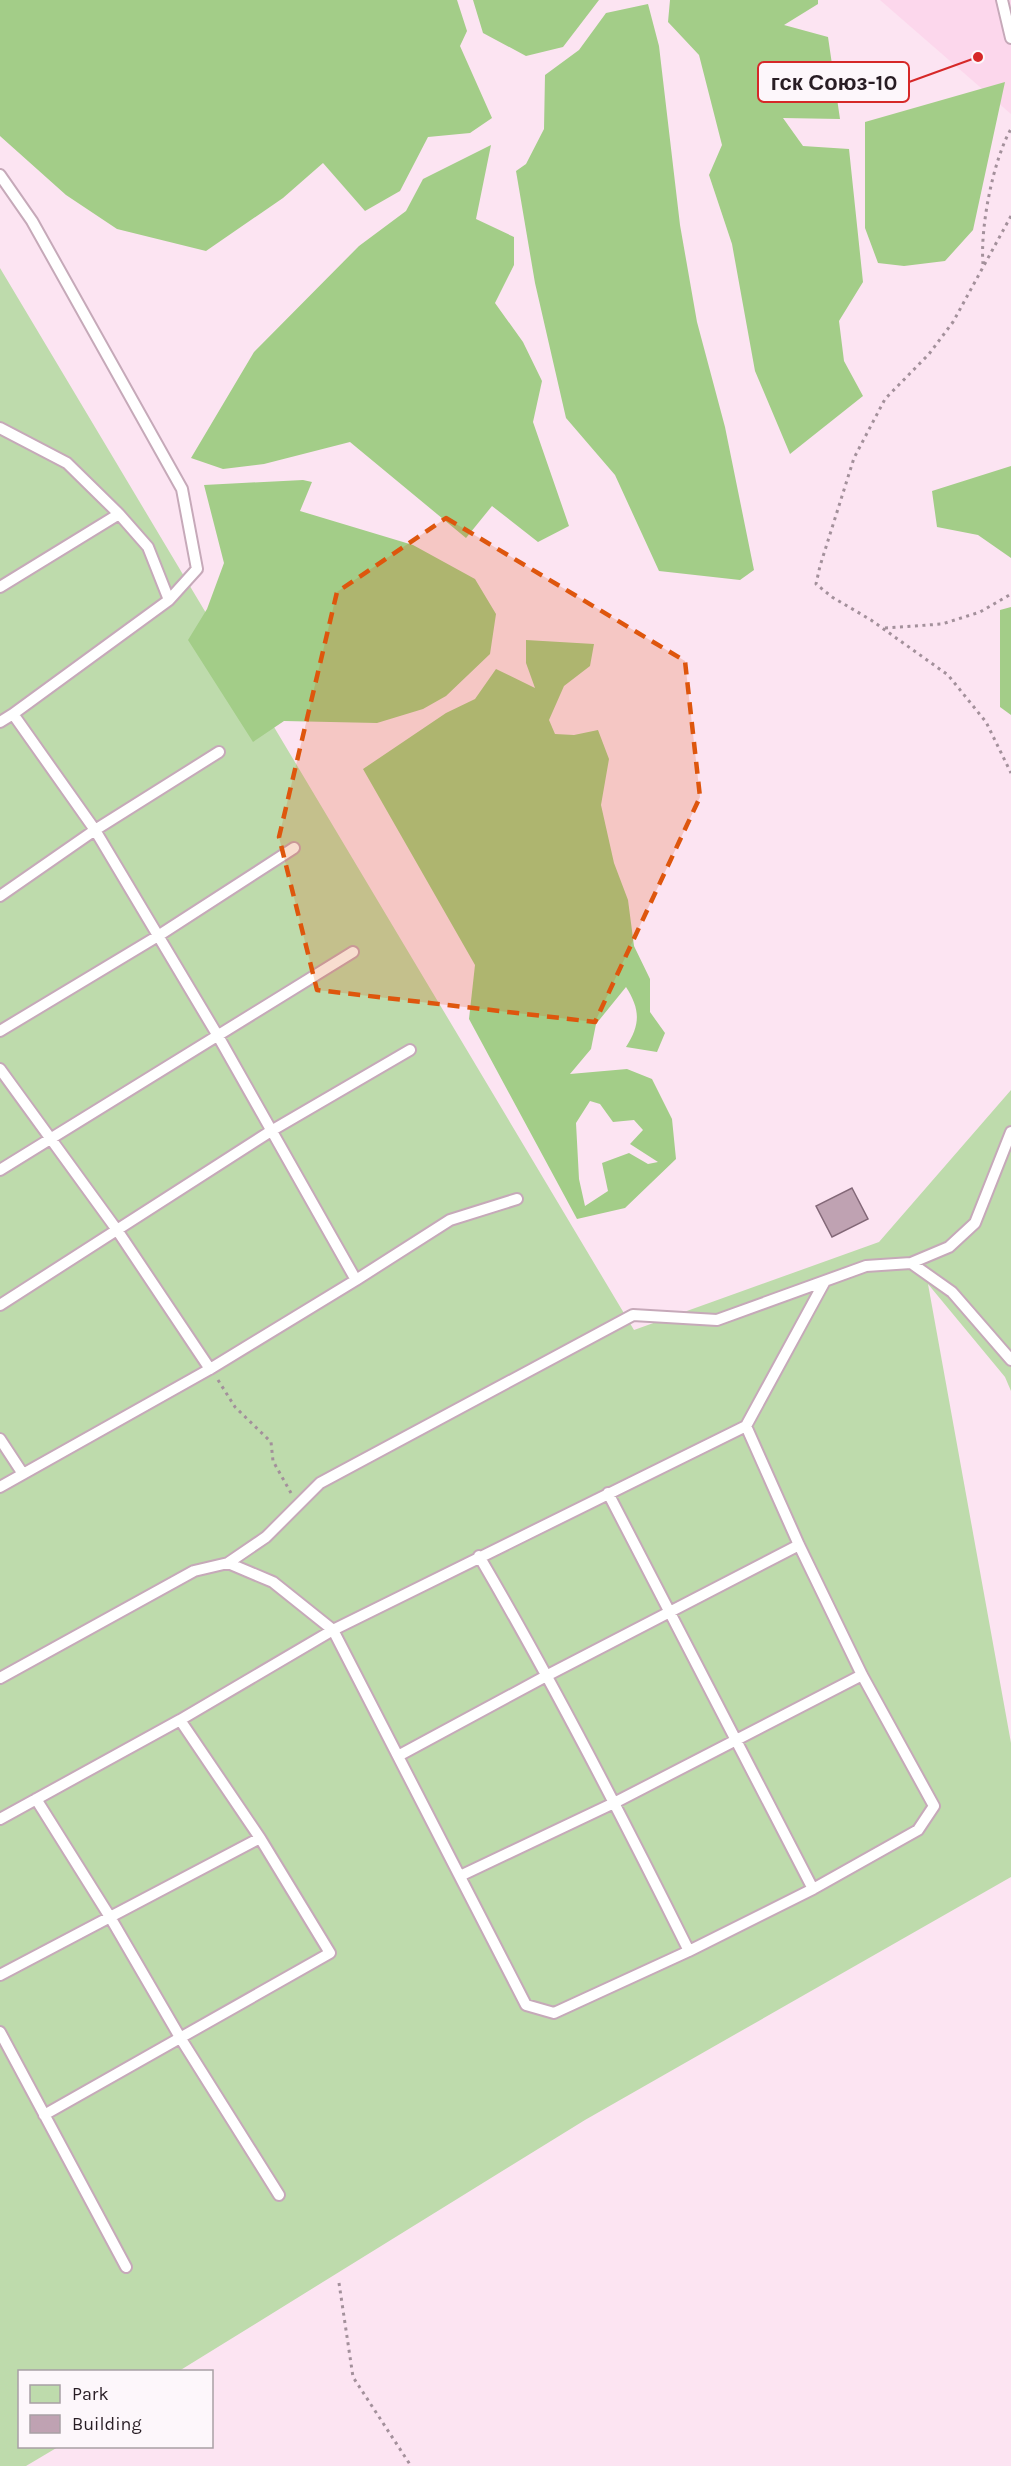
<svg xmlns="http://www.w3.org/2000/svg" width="1011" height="2466" font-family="Karla,sans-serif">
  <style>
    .built { fill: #fcd7ec }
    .green { fill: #bedbac }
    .forest { fill: #a3cd88; fill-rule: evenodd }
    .building { fill: #bfa2b2; stroke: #836878; stroke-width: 1.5 }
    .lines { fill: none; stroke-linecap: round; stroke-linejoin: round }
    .service-casing { stroke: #c6a9b9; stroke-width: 14 }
    .path { stroke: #a3909b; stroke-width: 3; stroke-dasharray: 3 4.5; stroke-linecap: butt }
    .service { stroke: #fff; stroke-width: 10 }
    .marked { fill: #de560d; fill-opacity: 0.2; stroke: #de560d; stroke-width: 4.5; stroke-dasharray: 12 8; stroke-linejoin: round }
    .leader { fill: none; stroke: #d62828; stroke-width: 2 }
    .callout-dot { fill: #d62828; stroke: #fdf7fb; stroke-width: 2 }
    .callout { fill: #fdf7fb; stroke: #d62828; stroke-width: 2 }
    .callout-label { font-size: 22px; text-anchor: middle; font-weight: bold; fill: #281d24 }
  </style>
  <rect width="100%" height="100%" fill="#fce4f2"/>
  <path class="built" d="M 880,0 L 1011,0 L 1011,114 Z"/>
  <path class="green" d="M 0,268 L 634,1330 L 879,1242 L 1011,1090 L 1011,1391 L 1005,1377 L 928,1284 L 1011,1743 L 1011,1877 L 585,2120 L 179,2371 L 20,2372 L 20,2446 L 58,2447 L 26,2466 L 0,2466 Z"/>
  <path class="forest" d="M 0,0 L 457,0 L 467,31 L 460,46 L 492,118 L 470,133 L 428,137 L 400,191 L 365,211 L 323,163 L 283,198 L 206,251 L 117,229 L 66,195 L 0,136 Z
    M 473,0 L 599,0 L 563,47 L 526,56 L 483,33 Z
    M 670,0 L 818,0 L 818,4 L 784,25 L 828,37 L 840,119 L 783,118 L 803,146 L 849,149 L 863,282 L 839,321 L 844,361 L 863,396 L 790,454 L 755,371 L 732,244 L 709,175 L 722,145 L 699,55 L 668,22 Z
    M 648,4 L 659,46 L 680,225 L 697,322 L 725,427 L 754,570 L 740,580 L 659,571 L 615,475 L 566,418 L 535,283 L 516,171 L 526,164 L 544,129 L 545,75 L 579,50 L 606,13 Z
    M 1005,82 L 973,230 L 945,261 L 904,266 L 878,263 L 865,228 L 865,122 Z
    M 491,145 L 476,219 L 514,237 L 514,265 L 495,303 L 523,342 L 542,381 L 533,422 L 569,526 L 538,542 L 492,506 L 466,538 L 350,442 L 264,464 L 223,469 L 191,458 L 254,352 L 359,246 L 406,211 L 423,179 Z
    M 1011,466 L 1011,558 L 978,535 L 937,527 L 932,491 Z
    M 303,480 L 312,482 L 300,511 L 413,545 L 475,579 L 496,614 L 490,654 L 446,696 L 423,709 L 377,723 L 284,721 L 253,742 L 188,640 L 207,609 L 224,563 L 204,485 Z
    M 1011,607 L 1011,715 L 1000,707 L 1000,610 Z
    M 526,640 L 594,644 L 590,666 L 564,686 L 549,720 L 555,734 L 574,735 L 598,730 L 609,759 L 601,805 L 614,863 L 628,900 L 634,946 L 650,979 L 650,1012 L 665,1033 L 657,1052 L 626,1047 C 641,1024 640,1009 626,987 L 596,1024 L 591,1049 L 570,1074 L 627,1069 L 652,1079 L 672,1119 L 676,1159 L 625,1208 L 577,1219 L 469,1019 L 475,965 L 363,769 L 446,713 L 475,699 L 496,669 L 535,688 L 526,663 ZM 590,1101 L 600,1104 L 613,1122 L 634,1120 L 643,1130 L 630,1144 L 658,1162 L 648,1164 L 629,1153 L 602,1163 L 608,1191 L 585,1206 L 579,1179 L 576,1123 Z"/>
  <path class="building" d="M 852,1188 L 868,1219 L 832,1237 L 816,1206 Z"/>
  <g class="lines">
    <defs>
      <path id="service" d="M 1002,0 L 1011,38
        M 0,175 L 32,221 L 182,489 L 197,569 L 169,600 L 13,714
        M 0,428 L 67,463 L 119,514 L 0,587
        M 119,514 L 148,547 L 169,600
        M 0,722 L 13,714 L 95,830 L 218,1036 L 356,1280 L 210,1369 L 0,1487
        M 0,896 L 95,830 L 219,752
        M 0,1031 L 158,936 L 294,848
        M 0,1069 L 117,1230 L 210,1369
        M 0,1170 L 353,952
        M 911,1263 L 952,1292 L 1011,1360
        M 356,1280 L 450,1220 L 517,1199
        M 0,1305 L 271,1131 L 410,1050
        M 0,1439 L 23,1474
        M 608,1493 L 813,1889
        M 479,1556 C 555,1686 622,1816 689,1951
        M 228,1563 L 266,1537 L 320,1483 L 633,1315 L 717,1320 L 866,1266 L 911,1263 L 949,1247 L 975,1223 L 1011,1132
        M 0,1678 L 194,1571 L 228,1563 L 273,1582 L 333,1630 L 526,2005 L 554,2013 L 689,1951 L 813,1889 L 918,1830 L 934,1806 L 862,1675 L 799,1545 L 746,1426
        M 398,1756 L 548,1675 L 799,1545
        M 36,1799 L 110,1917 L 181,2039 L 279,2195
        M 0,1819 L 180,1720 L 333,1630 L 746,1426 L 825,1281
        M 460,1876 L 616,1802 L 862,1675
        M 0,1975 L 260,1838
        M 0,2032 L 126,2267
        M 44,2115 L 330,1953 L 260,1838 L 180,1720"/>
    </defs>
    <use href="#service" class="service-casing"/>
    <path class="path" d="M 1011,216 L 953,322 L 929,354 L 885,399 L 854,458 L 820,566 L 816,584 L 832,597 L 871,620 L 948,675 L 986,722 L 1011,773
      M 983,264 C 980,228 993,160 1011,129
      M 885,628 L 942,624 L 980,612 L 1011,594
      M 218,1380 L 235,1407 L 271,1442 L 273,1461 L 291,1493
      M 339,2283 L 353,2377 L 411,2466"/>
    <use href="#service" class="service"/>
  </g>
  <path class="marked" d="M 446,518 L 685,661 L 700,797 L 595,1022 L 317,990 L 279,837 L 337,592 Z"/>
  <path class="leader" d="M978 57L909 82"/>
  <circle class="callout-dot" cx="978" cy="57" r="6"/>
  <rect class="callout" x="758" y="62" width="151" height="40" rx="6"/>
  <g class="callout-label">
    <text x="834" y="90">гск Союз-10</text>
  </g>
  <rect x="18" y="2370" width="195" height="78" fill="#fdf7fb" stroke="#a8a0a5" stroke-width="1.5"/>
  <rect x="30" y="2385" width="30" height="18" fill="#bedbac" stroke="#a8a0a5" stroke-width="1.5"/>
  <text x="72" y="2400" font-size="18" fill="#281d24">Park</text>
  <rect x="30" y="2415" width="30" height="18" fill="#bfa2b2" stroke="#a8a0a5" stroke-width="1.5"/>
  <text x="72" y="2430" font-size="18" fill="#281d24">Building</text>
</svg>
